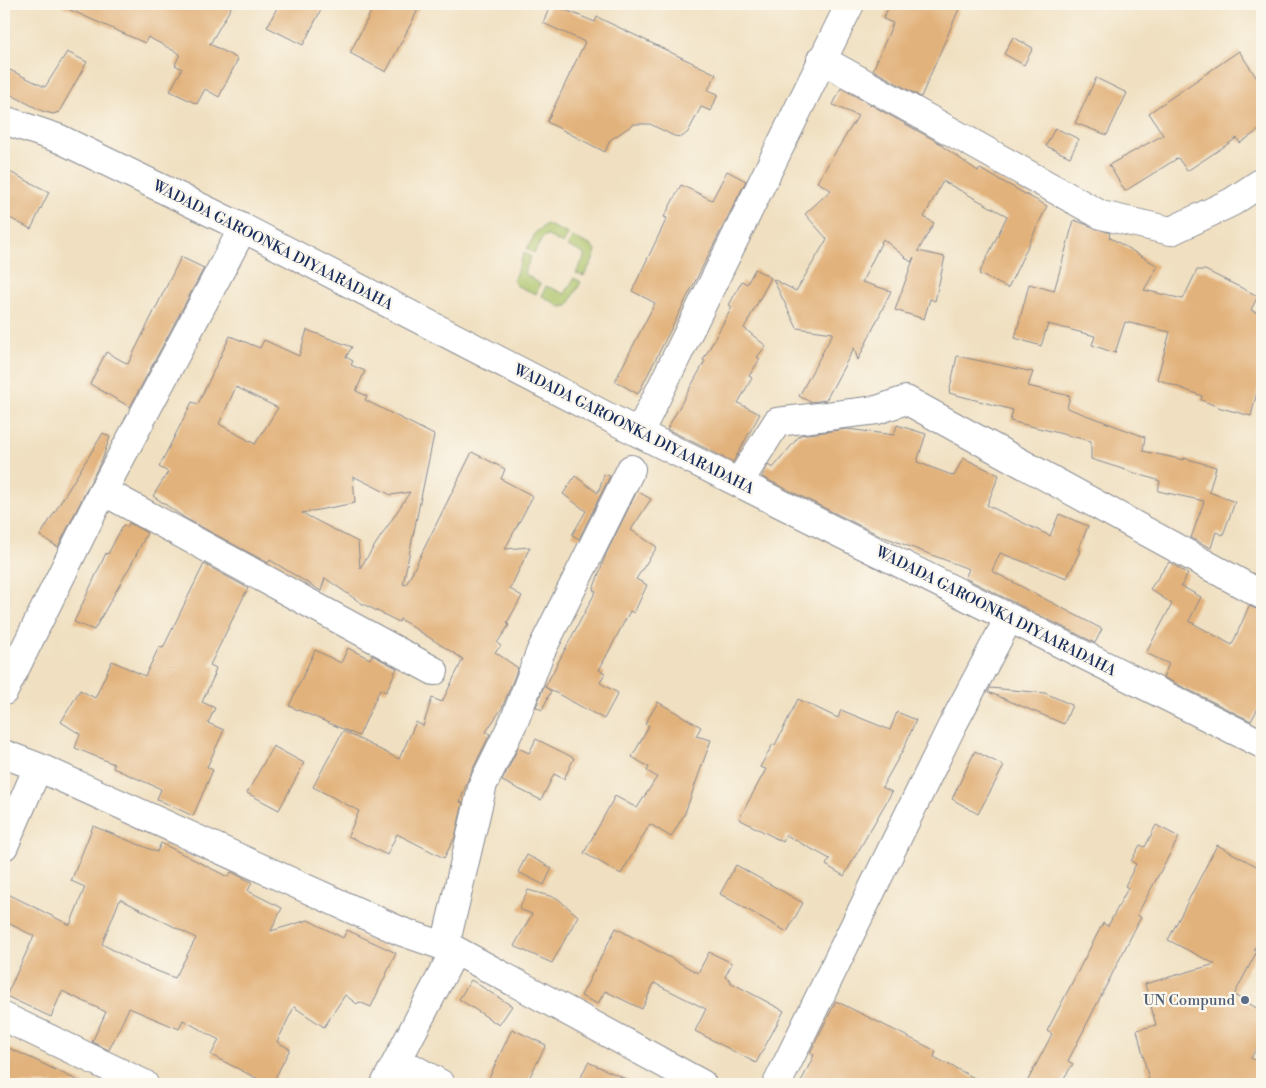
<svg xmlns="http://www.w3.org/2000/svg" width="1266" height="1088" font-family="'Libre Bodoni',serif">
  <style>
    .green { fill: #abc268; stroke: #637863 }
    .building { fill: #e2b27b; fill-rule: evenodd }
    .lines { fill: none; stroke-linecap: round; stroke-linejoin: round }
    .minor-casing { stroke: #868890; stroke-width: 30 }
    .major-casing { stroke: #868890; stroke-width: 30 }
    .minor { stroke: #fff; stroke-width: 28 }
    .major { stroke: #fff; stroke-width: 28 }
    .service-dot { fill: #5c6f8a; stroke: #fbf7ec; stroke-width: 2 }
    .labels { text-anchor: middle; stroke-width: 4.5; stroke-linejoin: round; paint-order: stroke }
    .street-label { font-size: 15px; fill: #1b2f5e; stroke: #fbf7ec }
    .service-label { font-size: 15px; fill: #4e5e75; stroke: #fbf7ec; text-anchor: end }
  </style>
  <rect width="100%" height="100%" fill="#fbf7ec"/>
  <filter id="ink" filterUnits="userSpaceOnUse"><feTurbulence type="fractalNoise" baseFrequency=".02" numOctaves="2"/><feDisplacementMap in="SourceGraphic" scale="10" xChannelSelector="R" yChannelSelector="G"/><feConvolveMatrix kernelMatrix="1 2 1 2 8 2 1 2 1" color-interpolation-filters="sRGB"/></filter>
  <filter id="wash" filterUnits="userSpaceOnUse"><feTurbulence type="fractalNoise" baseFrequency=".0096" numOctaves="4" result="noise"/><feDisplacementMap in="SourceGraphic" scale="20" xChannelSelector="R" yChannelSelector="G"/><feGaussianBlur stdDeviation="1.12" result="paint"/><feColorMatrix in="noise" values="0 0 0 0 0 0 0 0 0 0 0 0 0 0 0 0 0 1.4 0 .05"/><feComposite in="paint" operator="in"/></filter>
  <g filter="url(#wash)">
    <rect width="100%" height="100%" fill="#f0e0c1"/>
    <path class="green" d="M 546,224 L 568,234 L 563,244 L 548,236 L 544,236 L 534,253 L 527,249 L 536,232 Z
      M 572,237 L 590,245 L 596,250 L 594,258 L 584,276 L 576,273 L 584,258 L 584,254 L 568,246 Z
      M 524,253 L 531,257 L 524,273 L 540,284 L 536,294 L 517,286 L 513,281 Z
      M 574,278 L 581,282 L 568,306 L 561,307 L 542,296 L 546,286 L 565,294 Z"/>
    <g id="blocks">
      <path class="building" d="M 57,4 L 233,4 L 210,44 L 238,59 L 219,97 L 205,89 L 197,104 L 170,91 L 182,69 L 175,65 L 180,54 L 148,37 L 145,43 Z
        M 279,4 L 324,4 L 303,45 L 267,27 Z
        M 375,4 L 421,4 L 386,72 L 350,53 Z
        M 551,4 L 595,22 L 597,17 L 716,74 L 708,90 L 718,94 L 711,111 L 701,107 L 688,132 L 682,137 L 674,136 L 650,124 L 634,124 L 610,140 L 605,152 L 547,122 L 585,42 L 543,23 Z
        M 890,4 L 961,4 L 921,97 L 873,70 L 893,23 L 883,19 Z
        M 1013,37 L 1033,48 L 1024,65 L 1004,54 Z
        M 1239,51 L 1262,86 L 1262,128 L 1240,143 L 1237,138 L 1187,171 L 1178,158 L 1125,191 L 1109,165 L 1163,135 L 1149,113 Z
        M 67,52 L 87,62 L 59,112 L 53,114 L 42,111 L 4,91 L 4,83 L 10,70 L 45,87 Z
        M 1096,78 L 1127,93 L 1107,135 L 1075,123 Z
        M 841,88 L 943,145 L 942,146 L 978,171 L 980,169 L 1047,206 L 1008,288 L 979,274 L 1007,216 L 943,181 L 924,217 L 934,223 L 918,251 L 945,257 L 935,301 L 930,299 L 924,319 L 895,310 L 914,257 L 911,262 L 883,239 L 862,282 L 891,291 L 858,360 L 854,348 L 826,400 L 810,402 L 799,396 L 833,333 L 797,328 L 773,279 L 796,291 L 827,239 L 805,214 L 831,190 L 817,182 L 858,116 L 833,105 Z
        M 1055,128 L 1079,139 L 1070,157 L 1046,146 Z
        M 4,169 L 49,192 L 31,229 L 4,215 Z
        M 727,171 L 746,181 L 638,394 L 615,381 L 655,303 L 632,291 L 667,218 L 664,217 L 681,185 L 712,200 Z
        M 1074,220 L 1110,233 L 1109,237 L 1158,266 L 1144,290 L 1183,299 L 1197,270 L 1205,270 L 1258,296 L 1251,310 L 1262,315 L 1262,372 L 1251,416 L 1221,408 L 1201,400 L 1202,396 L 1157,379 L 1170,332 L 1125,322 L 1115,353 L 1092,345 L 1095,336 L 1048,324 L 1041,346 L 1015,338 L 1029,284 L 1054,291 Z
        M 181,257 L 204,268 L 130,407 L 90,384 L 106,352 L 128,364 Z
        M 755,269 L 771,278 L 744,328 L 766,346 L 757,357 L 760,359 L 749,376 L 752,378 L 738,403 L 760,414 L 733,462 L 667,429 L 705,361 L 703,360 L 732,307 L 729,305 L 742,281 L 747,284 Z
        M 307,330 L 352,347 L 346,357 L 353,361 L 351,365 L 365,371 L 356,391 L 367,396 L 365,400 L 434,435 L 403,584 L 406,585 L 472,452 L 505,469 L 501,479 L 533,496 L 505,549 L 530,547 L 510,589 L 522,596 L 507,623 L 509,625 L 497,643 L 501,646 L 495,652 L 518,668 L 502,708 L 486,732 L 490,734 L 469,777 L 460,802 L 463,803 L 455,837 L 444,858 L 397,834 L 387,855 L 348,836 L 359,811 L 313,787 L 343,731 L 399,759 L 416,722 L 423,726 L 432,698 L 442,702 L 463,659 L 400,619 L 399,622 L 361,603 L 325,578 L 321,591 L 270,560 L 268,563 L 185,518 L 153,496 L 168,472 L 159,467 L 192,402 L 198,404 L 230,336 L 260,348 L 264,340 L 299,356 ZM 236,387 L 278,408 L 255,444 L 219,424 ZM 353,476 L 391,495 L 410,492 L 360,568 L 358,542 L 302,513 L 355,503 Z
        M 957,356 L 1033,372 L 1028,386 L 1070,396 L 1067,408 L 1145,437 L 1143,451 L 1184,460 L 1184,458 L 1216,467 L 1209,492 L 1235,502 L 1223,535 L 1216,532 L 1211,548 L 1191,538 L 1204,501 L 1158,491 L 1160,481 L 1091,459 L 1091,441 L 1010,421 L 1013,410 L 949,393 Z
        M 897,425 L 926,434 L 917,462 L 954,476 L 963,458 L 999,475 L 987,505 L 1050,536 L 1059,514 L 1088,526 L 1078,550 L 1080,551 L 1067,578 L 1000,553 L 992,571 L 1102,629 L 1095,643 L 965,578 L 969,569 L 879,535 L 762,477 L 768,465 L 773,468 L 800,435 L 847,429 L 894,435 Z
        M 103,433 L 110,437 L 103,457 L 58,547 L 40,536 Z
        M 604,474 L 610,476 L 579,539 L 572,535 L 586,511 L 563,494 L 575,476 L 598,493 Z
        M 637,491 L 651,499 L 631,530 L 657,547 L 636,579 L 647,585 L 634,613 L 630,611 L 599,670 L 605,673 L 600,683 L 618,693 L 604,719 L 545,687 L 596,591 L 593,590 L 606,554 Z
        M 129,523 L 147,533 L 132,563 L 94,630 L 74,622 L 106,553 L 108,554 L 123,525 L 127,527 Z
        M 1169,562 L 1188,574 L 1181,586 L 1201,597 L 1189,621 L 1232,645 L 1249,606 L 1262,611 L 1262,701 L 1251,721 L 1163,677 L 1169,664 L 1146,653 L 1172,604 L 1150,589 Z
        M 204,564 L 248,588 L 210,665 L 216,668 L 214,674 L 215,674 L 202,702 L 215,708 L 208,723 L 224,730 L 207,767 L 213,770 L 193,816 L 157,799 L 161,789 L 113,768 L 114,764 L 75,748 L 80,734 L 61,722 L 80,690 L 95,698 L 112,661 L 145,676 L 159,647 L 163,648 Z
        M 348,648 L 370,659 L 372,655 L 397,668 L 386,692 L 380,689 L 359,736 L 289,706 L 315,650 L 341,663 Z
        M 544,686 L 551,691 L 542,710 L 536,707 Z
        M 990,688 L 1045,693 L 1072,705 L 1064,724 L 988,692 Z
        M 798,699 L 838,718 L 841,710 L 890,730 L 897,712 L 916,720 L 903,750 L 882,787 L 892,792 L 844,876 L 826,865 L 830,859 L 786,835 L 783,842 L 739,819 L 766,769 L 760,767 L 773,744 L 775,745 Z
        M 658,702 L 701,727 L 696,736 L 711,740 L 685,813 L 671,837 L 650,824 L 621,874 L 584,853 L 615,796 L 637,808 L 657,777 L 647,771 L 649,767 L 632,757 L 649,726 L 645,724 Z
        M 536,739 L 574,758 L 564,779 L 554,774 L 541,800 L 502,781 L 518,748 L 529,753 Z
        M 273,746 L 304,763 L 279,810 L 247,793 Z
        M 975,751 L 1004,766 L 978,814 L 952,799 Z
        M 1156,825 L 1179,837 L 1137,915 L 1141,917 L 1068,1061 L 1073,1064 L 1060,1084 L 1026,1084 L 1052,1034 L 1047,1031 L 1103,923 L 1108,926 L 1128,888 L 1125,886 L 1136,864 L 1131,861 L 1140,845 L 1145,847 Z
        M 93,826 L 157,852 L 161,843 L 228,877 L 231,872 L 252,882 L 248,891 L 282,908 L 271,931 L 308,920 L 343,938 L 347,930 L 396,953 L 371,1007 L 359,1002 L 357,1004 L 345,995 L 324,1027 L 294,1007 L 277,1042 L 290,1049 L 272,1084 L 268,1084 L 211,1055 L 219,1040 L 183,1020 L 179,1029 L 129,1008 L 109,1050 L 92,1042 L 106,1012 L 62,991 L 51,1017 L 6,996 L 34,936 L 4,921 L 4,892 L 70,925 L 85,887 L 71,881 ZM 120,899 L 196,938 L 175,978 L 139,964 L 102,944 Z
        M 1217,845 L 1262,869 L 1262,934 L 1254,949 L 1257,951 L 1256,953 L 1234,995 L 1262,1011 L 1262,1039 L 1251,1058 L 1262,1064 L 1262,1084 L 1150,1084 L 1137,1030 L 1156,1025 L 1145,984 L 1215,964 L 1168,940 Z
        M 527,855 L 552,868 L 544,885 L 518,872 Z
        M 736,865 L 803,903 L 787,932 L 720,894 Z
        M 528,890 L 557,898 L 578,916 L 552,963 L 514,946 L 532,914 L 519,909 Z
        M 616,928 L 698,973 L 709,952 L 732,963 L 725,977 L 731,980 L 730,982 L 784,1011 L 756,1063 L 695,1031 L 706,1009 L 654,983 L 642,1009 L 605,991 L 598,1004 L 581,996 Z
        M 471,980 L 512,1006 L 499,1025 L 459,999 Z
        M 836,1001 L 936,1051 L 934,1057 L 986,1084 L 800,1084 L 814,1055 L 810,1053 Z
        M 512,1029 L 546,1045 L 526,1084 L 486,1084 Z
        M 4,1046 L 33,1059 L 85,1084 L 4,1084 Z
        M 588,1062 L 637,1084 L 578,1084 Z"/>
    </g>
  </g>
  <g filter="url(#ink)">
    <use href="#blocks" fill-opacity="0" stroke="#868890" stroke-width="1"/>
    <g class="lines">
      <defs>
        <path id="minor" d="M 821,59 L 1101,215 L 1171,231 L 1232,202 L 1262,182
          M 639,433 L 850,4
          M 739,482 L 777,422 L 877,410 L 906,400 L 1262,595
          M 103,491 L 434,671
          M 4,691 L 103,491 L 243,228
          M 4,754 L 38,767 L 400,931 L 455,950 L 702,1084
          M 4,846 L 38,767
          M 445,946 L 483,784 L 515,719 L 540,653 L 631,469
          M 4,1017 L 144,1084
          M 398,1060 L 441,1084
          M 385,1084 L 455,950
          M 777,1084 L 952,726 L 1009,618"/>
        <path id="major" d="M 4,120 L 60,139 L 243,228 L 639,433 L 1262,744"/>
      </defs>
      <use href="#minor" class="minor-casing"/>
      <use href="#major" class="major-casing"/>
      <use href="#minor" class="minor"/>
      <use href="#major" class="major"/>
    </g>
  </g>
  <circle class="service-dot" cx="1245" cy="1000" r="5"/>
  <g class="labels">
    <g class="street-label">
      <text transform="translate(273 245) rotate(27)" y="5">WADADA GAROONKA DIYAARADAHA</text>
      <text transform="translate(634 429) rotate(27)" y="5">WADADA GAROONKA DIYAARADAHA</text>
      <text transform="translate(996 611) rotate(27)" y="5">WADADA GAROONKA DIYAARADAHA</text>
    </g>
    <g class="service-label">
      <text x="1235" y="1005">UN Compund</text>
    </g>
  </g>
  <rect width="1266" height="1088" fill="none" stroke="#fbf7ec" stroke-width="20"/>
</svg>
